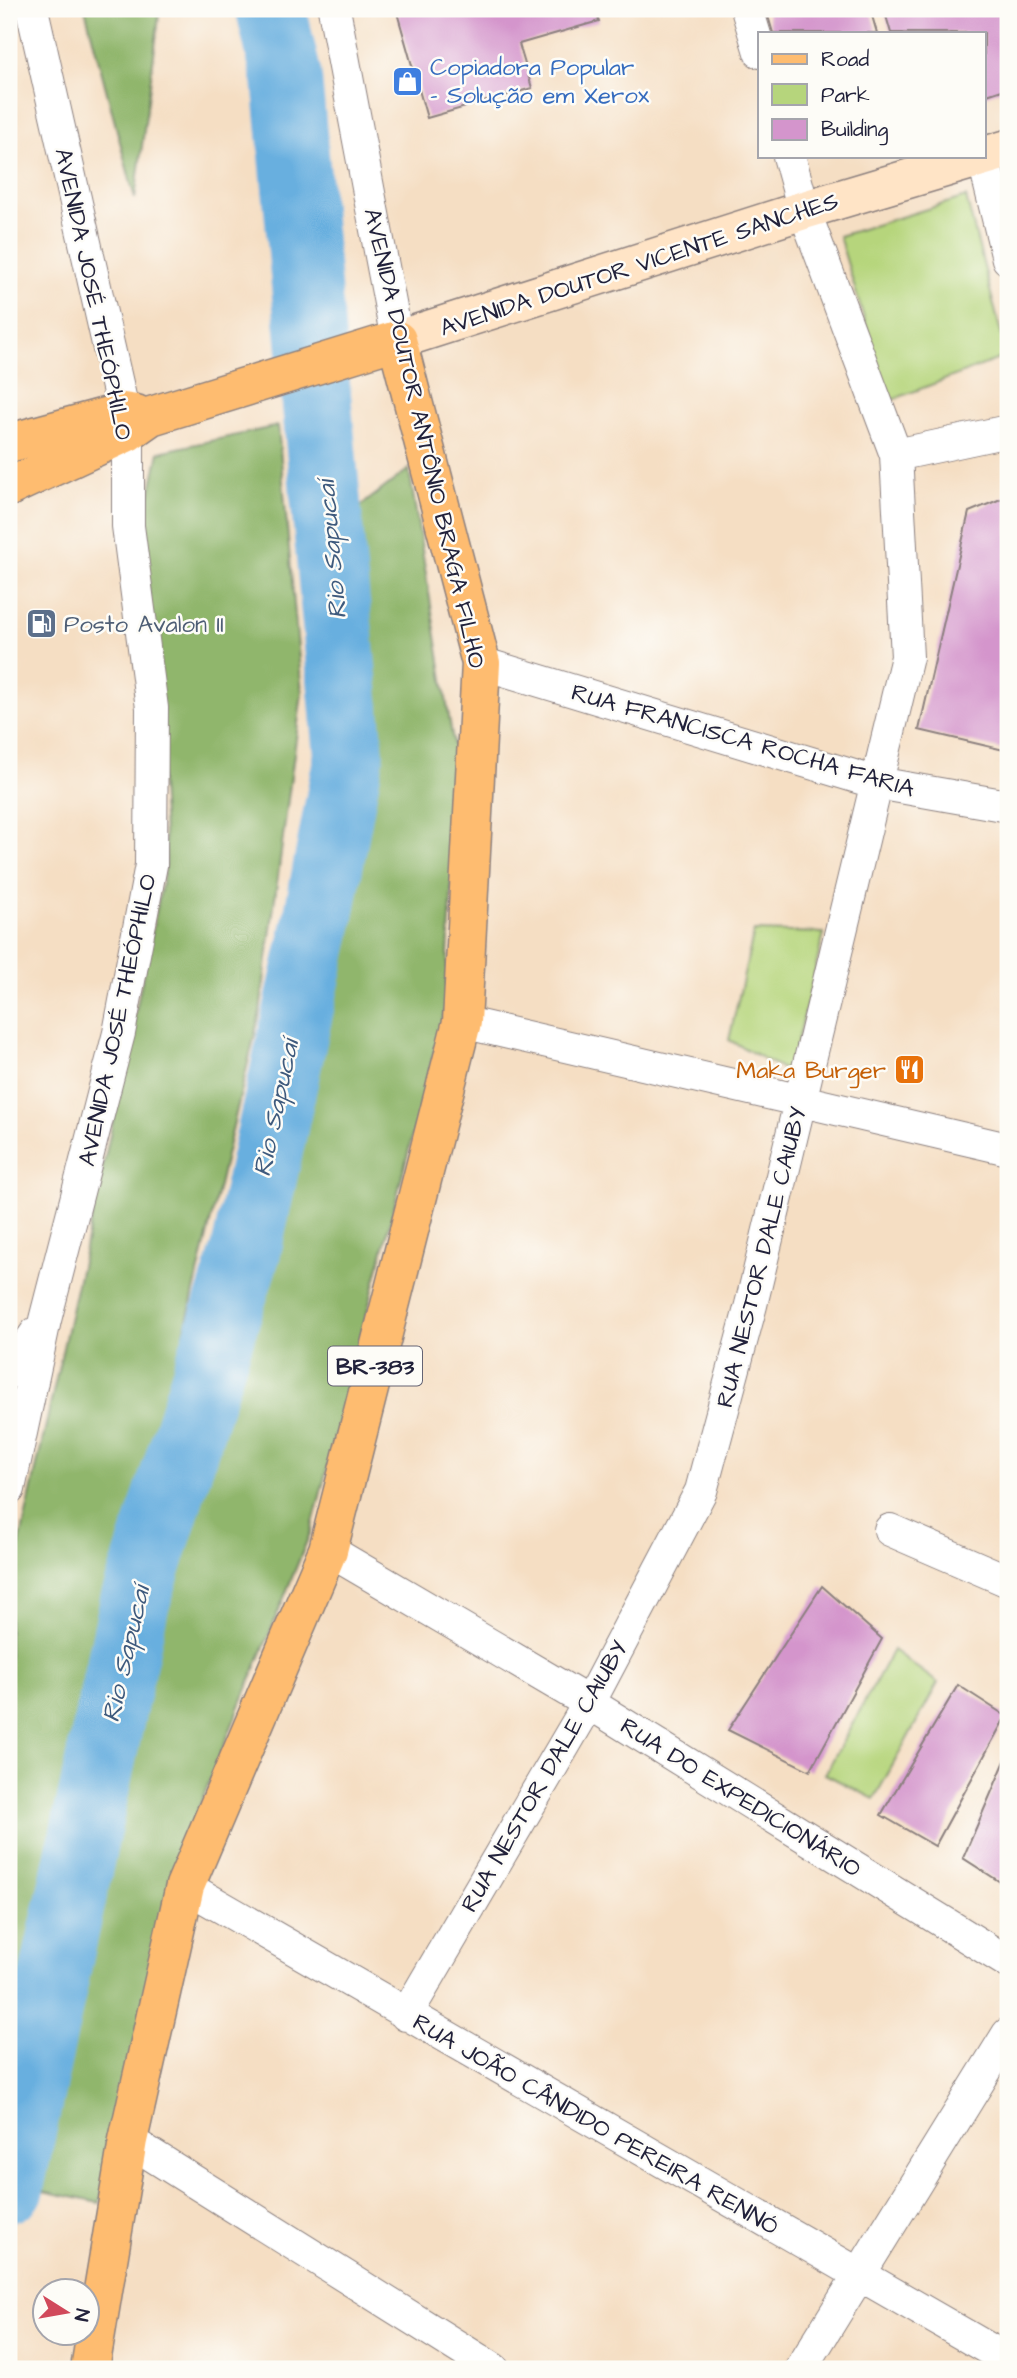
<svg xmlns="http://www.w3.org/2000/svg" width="1017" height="2378" font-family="'Architects Daughter',sans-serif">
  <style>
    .green { fill: #b6d57c; stroke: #6c7c5c; stroke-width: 2 }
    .forest { fill: #90b66c; stroke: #596c54; stroke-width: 2 }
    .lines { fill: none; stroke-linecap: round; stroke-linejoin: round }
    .river { stroke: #68afdf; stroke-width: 70 }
    .building { fill: #d495cc }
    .minor-casing { stroke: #8c807f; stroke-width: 34 }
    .secondary-casing { stroke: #8c807f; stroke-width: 41 }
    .primary-casing { stroke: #8c807f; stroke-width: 41 }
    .minor { stroke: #fff; stroke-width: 32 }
    .secondary { stroke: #ffe4c6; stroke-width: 38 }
    .primary { stroke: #febc70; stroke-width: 38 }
    .labels { text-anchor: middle; stroke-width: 5; stroke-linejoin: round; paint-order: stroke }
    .shield { fill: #fdfcf7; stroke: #646373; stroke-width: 2 }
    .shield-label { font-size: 23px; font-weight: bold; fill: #22223b }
    .shop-label { font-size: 24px; fill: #366cbe; stroke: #fdfcf7; text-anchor: start }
    .street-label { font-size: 24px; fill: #22223b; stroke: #fdfcf7 }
    .service-label { font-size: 24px; fill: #4e5e75; stroke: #fdfcf7; text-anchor: start }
    .food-label { font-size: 24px; fill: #c56008; stroke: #fdfcf7; text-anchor: end }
    .water-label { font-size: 26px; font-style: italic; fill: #3e5a7d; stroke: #fdfcf7 }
  </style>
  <rect width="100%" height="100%" fill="#fdfcf7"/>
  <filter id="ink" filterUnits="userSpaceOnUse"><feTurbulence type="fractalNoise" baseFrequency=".0143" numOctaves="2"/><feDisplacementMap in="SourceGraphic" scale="14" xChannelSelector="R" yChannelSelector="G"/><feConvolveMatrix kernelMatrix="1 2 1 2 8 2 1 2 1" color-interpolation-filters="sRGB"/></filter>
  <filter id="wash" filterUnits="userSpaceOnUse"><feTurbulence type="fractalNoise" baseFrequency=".00686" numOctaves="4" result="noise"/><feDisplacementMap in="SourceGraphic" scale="28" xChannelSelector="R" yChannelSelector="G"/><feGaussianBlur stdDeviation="1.57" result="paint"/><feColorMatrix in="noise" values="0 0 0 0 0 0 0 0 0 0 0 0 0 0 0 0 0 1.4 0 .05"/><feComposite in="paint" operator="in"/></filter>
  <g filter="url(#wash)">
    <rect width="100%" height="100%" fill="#f5dec3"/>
    <path class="green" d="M 966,197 L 1007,356 L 889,401 L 839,236 Z
      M 754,931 L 824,933 L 790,1073 L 729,1040 Z
      M 893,1650 L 938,1683 L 874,1799 L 825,1774 Z"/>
    <path class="forest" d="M 85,9 L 160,9 L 135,199 Z
      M 278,426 L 302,693 L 260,1012 L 9,2074 L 9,1592 L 115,1112 L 166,864 L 144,522 L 159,452 Z
      M 409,469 L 458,772 L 445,1009 L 311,1531 L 171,1876 L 100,2203 L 23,2187 L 145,1618 L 254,1262 L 370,753 L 350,514 Z"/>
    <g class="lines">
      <path class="river" d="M 9,2187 L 134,1605 L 246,1251 L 317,925 L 349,755 L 287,78 L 271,9"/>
    </g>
    <g id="blocks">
      <path class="building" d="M 396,9 L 595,9 L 599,21 L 519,44 L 532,88 L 427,118 Z
        M 766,9 L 870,9 L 877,33 L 773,33 Z
        M 884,9 L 1008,9 L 1008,88 L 984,96 L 984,33 L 891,33 Z
        M 1008,496 L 1008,751 L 919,730 L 969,512 Z
        M 822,1586 L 882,1639 L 810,1771 L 728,1730 Z
        M 958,1685 L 1006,1716 L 935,1846 L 881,1815 Z
        M 1008,1754 L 1008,1887 L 963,1858 Z"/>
    </g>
  </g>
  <g filter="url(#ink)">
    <use href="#blocks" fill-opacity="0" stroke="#8c807f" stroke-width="2"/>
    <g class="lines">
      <defs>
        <path id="minor" d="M 334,9 L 397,340
          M 747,9 L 760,52
          M 983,157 L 1008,259
          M 896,455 L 1008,431
          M 481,663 L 877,783 L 1008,806
          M 462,1022 L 1008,1149
          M 9,1372 L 36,1333
          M 9,1489 L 45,1320 L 119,1033 L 151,865 L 152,708 L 128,526 L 128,432 L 32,9
          M 890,1530 L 1008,1581
          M 328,1550 L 589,1703 L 1008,1962
          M 185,1886 L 1008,2360
          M 406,2015 L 589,1703 L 701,1491 L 751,1305 L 907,657 L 896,455 L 804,210 L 789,156
          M 128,2140 L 493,2369
          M 801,2369 L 1008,2034"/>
        <path id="secondary" d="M 397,340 L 804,210 L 1008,149"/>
        <path id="primary" d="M 9,443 L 123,412 L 136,414
          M 9,487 L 128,432 L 151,416 L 397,340 L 481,663 L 462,1022 L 328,1550 L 185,1886 L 128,2140 L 90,2369"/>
      </defs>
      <use href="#minor" class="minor-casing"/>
      <use href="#secondary" class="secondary-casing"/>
      <use href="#primary" class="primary-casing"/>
      <use href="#minor" class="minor"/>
      <use href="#secondary" class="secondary"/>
      <use href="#primary" class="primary"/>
    </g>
  </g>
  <defs>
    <symbol id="shop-square" viewBox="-11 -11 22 22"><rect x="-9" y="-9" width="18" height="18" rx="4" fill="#3f7fe0" stroke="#fdfcf7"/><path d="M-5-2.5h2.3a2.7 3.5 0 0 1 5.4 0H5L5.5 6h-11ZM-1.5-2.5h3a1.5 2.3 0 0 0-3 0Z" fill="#fff"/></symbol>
    <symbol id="fuel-square" viewBox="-11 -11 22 22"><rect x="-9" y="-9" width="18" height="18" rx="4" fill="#5c6f8a" stroke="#fdfcf7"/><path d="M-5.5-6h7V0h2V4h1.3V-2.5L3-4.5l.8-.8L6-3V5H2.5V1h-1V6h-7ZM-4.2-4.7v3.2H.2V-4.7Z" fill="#fff"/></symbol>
    <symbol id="restaurant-square" viewBox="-11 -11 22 22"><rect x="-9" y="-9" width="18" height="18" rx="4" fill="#e8710a" stroke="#fdfcf7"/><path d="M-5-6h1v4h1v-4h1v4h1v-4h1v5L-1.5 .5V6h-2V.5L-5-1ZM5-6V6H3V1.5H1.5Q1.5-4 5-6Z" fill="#fff"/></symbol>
  </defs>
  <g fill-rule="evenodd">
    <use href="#shop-square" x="390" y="64" width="35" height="35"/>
    <use href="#fuel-square" x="24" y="606" width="35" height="35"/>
    <use href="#restaurant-square" x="892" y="1052" width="35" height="35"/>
  </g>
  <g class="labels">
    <rect class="shield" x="328" y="1346.5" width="94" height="39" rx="5"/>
    <g class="shield-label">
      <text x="375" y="1374">BR-383</text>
    </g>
    <g class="shop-label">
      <text x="430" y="75">Copiadora Popular<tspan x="430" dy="28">- Solução em Xerox</tspan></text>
    </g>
    <g class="street-label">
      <text transform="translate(639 264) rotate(-18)" y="8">AVENIDA DOUTOR VICENTE SANCHES</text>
      <text transform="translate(94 294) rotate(78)" y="8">AVENIDA JOSÉ THEÓPHILO</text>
      <text transform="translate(425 438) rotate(77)" y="8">AVENIDA DOUTOR ANTÔNIO BRAGA FILHO</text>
      <text transform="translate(743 740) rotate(16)" y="8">RUA FRANCISCA ROCHA FARIA</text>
      <text transform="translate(117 1020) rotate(-78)" y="8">AVENIDA JOSÉ THEÓPHILO</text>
      <text transform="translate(761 1257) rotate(-76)" y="8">RUA NESTOR DALE CAIUBY</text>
      <text transform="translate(544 1776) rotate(-60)" y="8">RUA NESTOR DALE CAIUBY</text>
      <text transform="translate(741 1797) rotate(32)" y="8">RUA DO EXPEDICIONÁRIO</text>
      <text transform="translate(596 2124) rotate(30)" y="8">RUA JOÃO CÂNDIDO PEREIRA RENNÓ</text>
    </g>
    <g class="service-label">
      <text x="64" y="632">Posto Avalon II</text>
    </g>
    <g class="food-label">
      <text x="886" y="1078">Maka Burger</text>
    </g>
    <g class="water-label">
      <text transform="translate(331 550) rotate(-95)" y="9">Rio Sapucaí</text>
      <text transform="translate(275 1108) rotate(-78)" y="9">Rio Sapucaí</text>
      <text transform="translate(125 1654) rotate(-77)" y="9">Rio Sapucaí</text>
    </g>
  </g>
  <rect width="1017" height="2378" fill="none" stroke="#fdfcf7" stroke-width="35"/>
  <rect x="758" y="32" width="228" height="126" fill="#fdfcf7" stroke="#a5a5ac" stroke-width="2"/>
  <rect x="772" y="54" width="35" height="10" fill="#febc70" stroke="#a5a5ac" stroke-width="2"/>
  <text x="821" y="66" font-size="21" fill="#22223b">Road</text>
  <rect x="772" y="84" width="35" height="21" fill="#b6d57c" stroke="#a5a5ac" stroke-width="2"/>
  <text x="821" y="102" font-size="21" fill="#22223b">Park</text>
  <rect x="772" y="119" width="35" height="21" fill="#d495cc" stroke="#a5a5ac" stroke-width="2"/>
  <text x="821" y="136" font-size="21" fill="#22223b">Building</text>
  <g transform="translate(66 2312) rotate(101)"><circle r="33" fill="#fdfcf7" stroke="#a5a5ac" stroke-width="2"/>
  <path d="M0-5L12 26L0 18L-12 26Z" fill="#d1495b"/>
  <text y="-10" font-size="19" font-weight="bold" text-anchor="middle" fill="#22223b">N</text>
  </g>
</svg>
